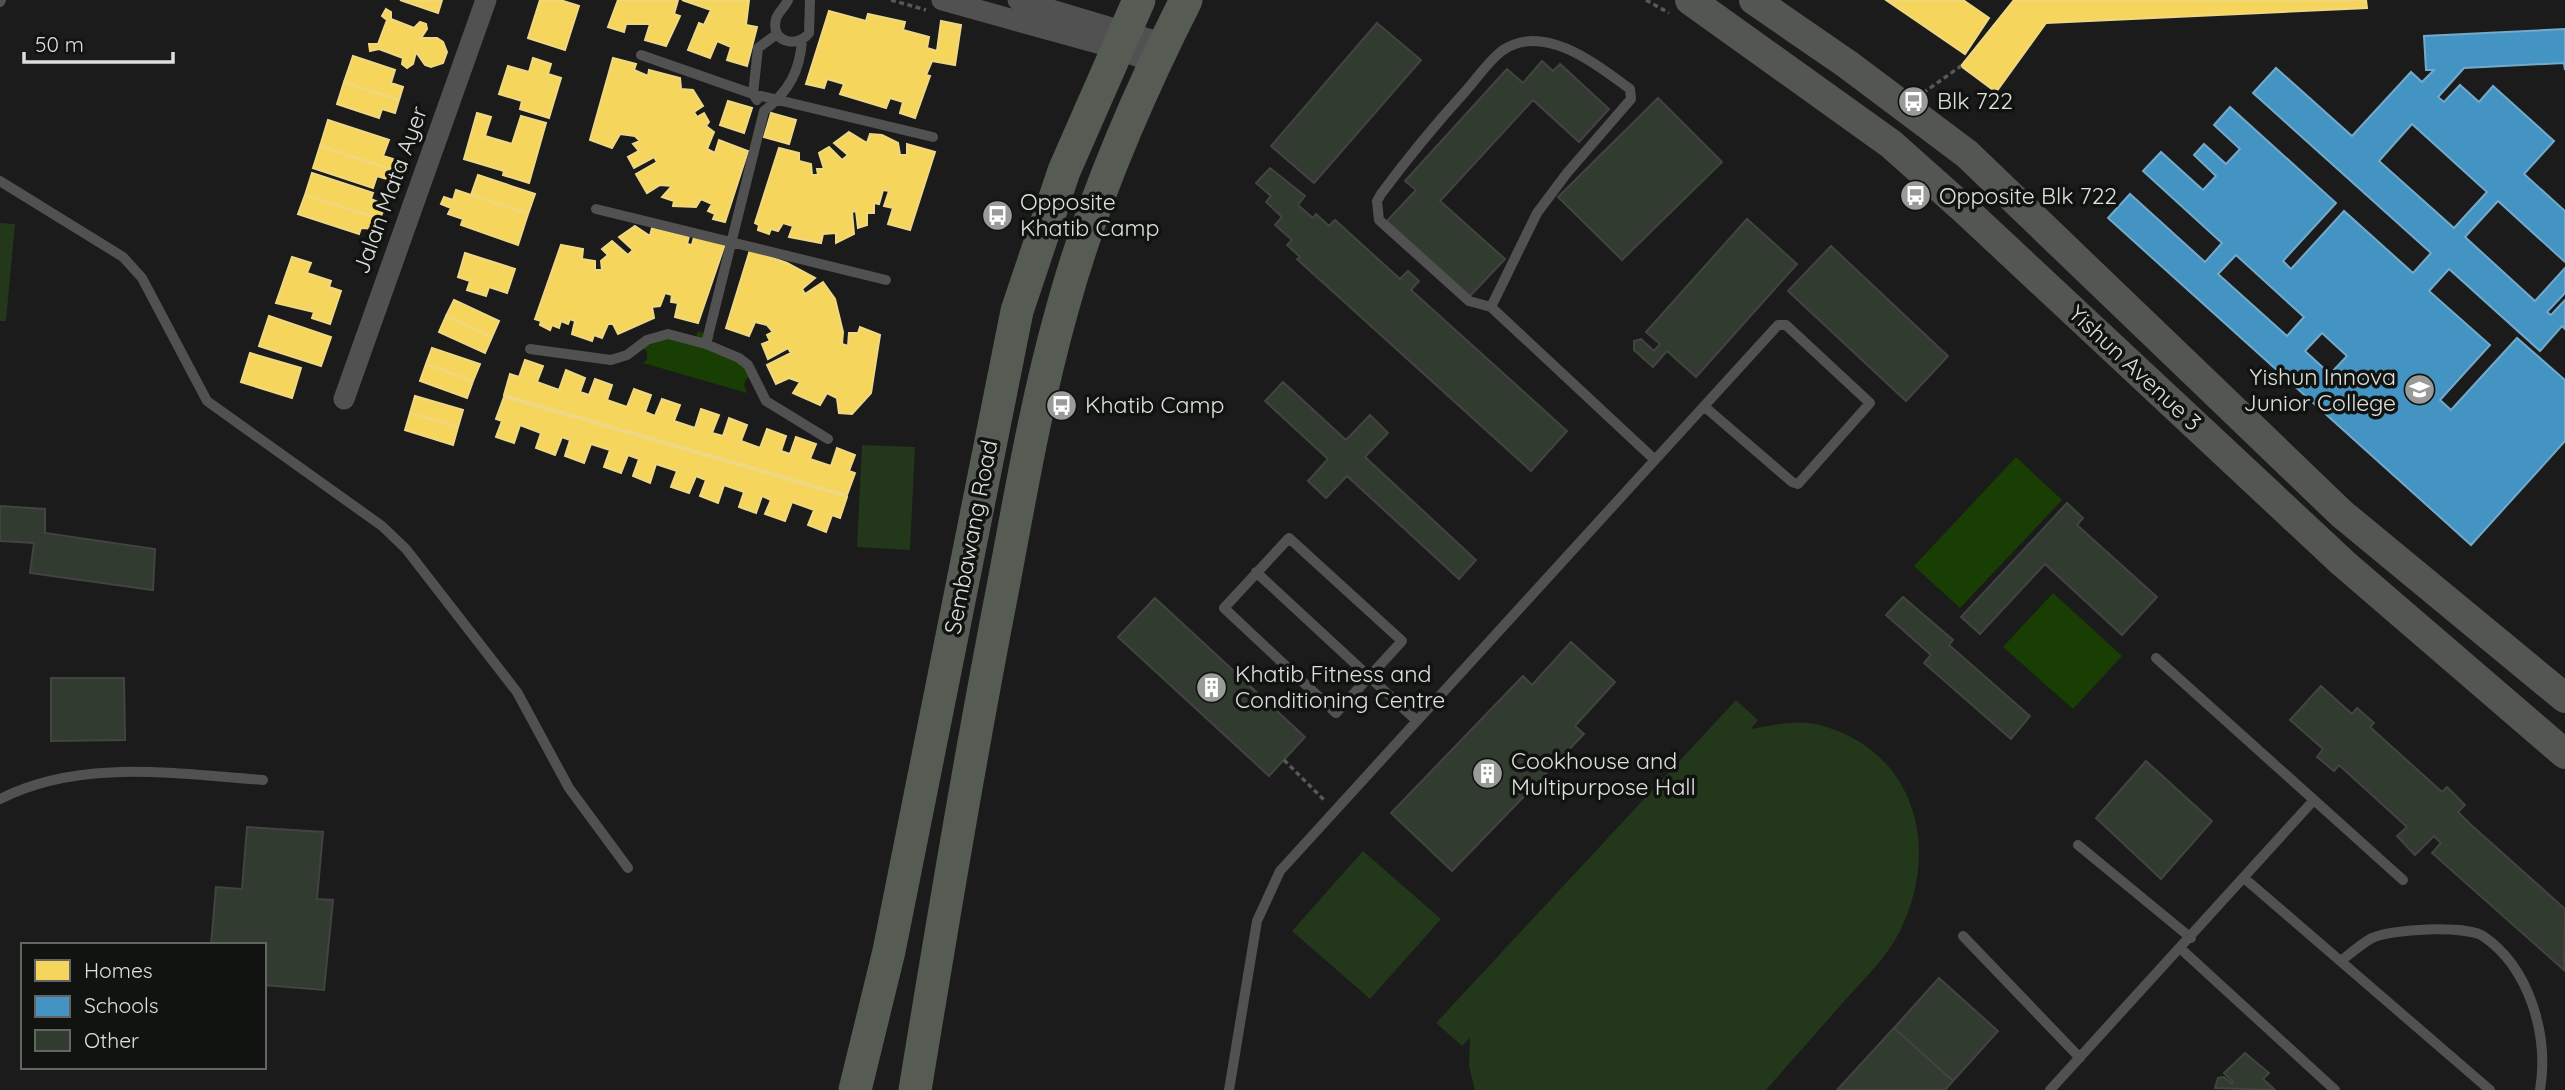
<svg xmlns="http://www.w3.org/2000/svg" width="2565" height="1090" font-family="Quicksand,sans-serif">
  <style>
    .green { fill: #23371b }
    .water { fill: #193e04 }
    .homes { fill: #f6d55c; stroke: #efd883; stroke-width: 2 }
    .schools { fill: #4393c3; stroke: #72aacb; stroke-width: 2; fill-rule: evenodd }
    .building { fill: #323b2f; stroke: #424342; stroke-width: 2 }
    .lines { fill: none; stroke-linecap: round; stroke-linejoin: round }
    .path { stroke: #575857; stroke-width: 3.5; stroke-dasharray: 5 3.5; stroke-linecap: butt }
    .service { stroke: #505150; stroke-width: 10 }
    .minor { stroke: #505150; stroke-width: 21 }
    .secondary { stroke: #535651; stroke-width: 30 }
    .primary { stroke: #565c54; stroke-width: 33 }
    .labels { text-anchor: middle; stroke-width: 7; stroke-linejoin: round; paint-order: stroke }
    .poi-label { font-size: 23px; fill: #dee0dd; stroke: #111310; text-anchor: start }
    .street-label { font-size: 23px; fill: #dee0dd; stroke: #111310 }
  </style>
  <rect width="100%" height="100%" fill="#1a1b1a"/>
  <path class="green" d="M 0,223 L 15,224 L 6,321 L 0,321 Z
    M 862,445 L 915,447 L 910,550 L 857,547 Z
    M 1736,700 L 1758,720 L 1751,729 C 1774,725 1797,719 1820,725 C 1916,751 1941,848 1900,931 C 1887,957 1866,977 1847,998 C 1820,1029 1793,1059 1766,1090 L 1475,1090 L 1469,1066 L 1470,1038 L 1462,1046 L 1436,1023 Z
    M 1363,851 L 1441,919 L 1370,999 L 1292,931 Z"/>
  <path class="water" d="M 698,331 L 714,336 L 710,351 L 733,351 L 752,377 L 746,379 L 744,385 L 747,393 L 643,363 L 647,360 L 647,352 L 643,347 L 676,336 L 693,346 Z
    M 2016,457 L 2062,500 L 1960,608 L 1914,566 Z
    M 2053,593 L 2122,656 L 2073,709 L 2003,647 Z"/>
  <path class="homes" d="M 400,0 L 442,0 L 438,13 Z
    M 400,0 L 442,0 L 438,13 Z
    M 540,0 L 560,0 L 579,6 L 565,50 L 528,38 Z
    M 618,0 L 678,0 L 674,14 L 680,16 L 666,46 L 645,40 L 650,24 L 626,24 L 624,32 L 608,27 Z
    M 682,0 L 749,0 L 746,25 L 757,27 L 747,66 L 727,60 L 731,47 L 717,41 L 710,58 L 688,50 L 699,23 L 704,25 L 711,10 Z
    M 1886,0 L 1963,0 L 1989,18 L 1965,54 Z
    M 2014,0 L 2366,0 L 2367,8 L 2046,23 L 1996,92 L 1961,66 Z
    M 386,9 L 391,12 L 391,19 L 414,28 L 420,22 L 426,24 L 427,29 L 421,38 L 437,38 L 443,42 L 447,52 L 443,63 L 431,67 L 425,65 L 416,52 L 413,64 L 407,68 L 402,64 L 403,58 L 379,49 L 370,51 L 369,44 L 378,44 L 387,20 L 382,16 Z
    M 829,11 L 866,21 L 868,14 L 905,22 L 903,30 L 929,37 L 927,48 L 937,51 L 941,21 L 961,25 L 955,65 L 932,61 L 926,75 L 930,76 L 915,118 L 900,113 L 903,102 L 890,98 L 886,108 L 840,94 L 844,84 L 827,79 L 824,88 L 806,84 Z
    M 353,56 L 395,70 L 391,83 L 403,87 L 399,100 L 344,82 Z
    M 533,58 L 551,64 L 548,74 L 561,78 L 549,118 L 520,109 L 522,101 L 499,94 L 508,66 L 529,72 Z
    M 613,58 L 636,64 L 634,70 L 648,76 L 649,70 L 680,78 L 681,89 L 693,90 L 703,106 L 694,112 L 697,117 L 704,113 L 709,122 L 706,126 L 714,132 L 707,149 L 715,153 L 719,140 L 748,151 L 725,222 L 713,219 L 715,214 L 708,211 L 712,204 L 701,199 L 696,207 L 673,206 L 674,201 L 662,197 L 672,186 L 660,185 L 647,193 L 636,174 L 657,162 L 654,157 L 634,168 L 628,157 L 639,151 L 633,144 L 640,141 L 635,136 L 620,134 L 612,148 L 590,140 Z
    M 344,82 L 399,100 L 395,113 L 382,109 L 379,118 L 337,104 Z
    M 728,101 L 752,108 L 744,133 L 720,125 Z
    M 477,113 L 491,117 L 485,136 L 512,144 L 521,116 L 546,123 L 529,183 L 503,175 L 504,171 L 464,159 Z
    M 771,113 L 796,120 L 789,144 L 764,137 Z
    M 328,120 L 389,140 L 383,156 L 403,162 L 400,172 L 320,146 Z
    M 849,132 L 867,143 L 870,134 L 882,135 L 898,143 L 900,155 L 907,155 L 907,144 L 935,152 L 910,230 L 888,224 L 893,208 L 884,206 L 889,191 L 883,190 L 879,204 L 874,203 L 874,213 L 867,213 L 867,225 L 858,228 L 856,211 L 852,212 L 854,234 L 836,243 L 836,233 L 823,234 L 821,243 L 789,237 L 793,226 L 783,223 L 778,231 L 771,229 L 769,234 L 758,230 L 759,225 L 755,223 L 779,148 L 799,153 L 799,161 L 811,164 L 812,175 L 818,175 L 817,169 L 824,169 L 819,153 L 829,147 L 842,160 L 848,155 L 834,143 Z
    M 320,146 L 400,172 L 397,182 L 377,176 L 373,188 L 313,168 Z
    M 312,173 L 373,193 L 371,199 L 378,202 L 376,209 L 383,211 L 380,219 L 305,195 Z
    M 478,175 L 535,194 L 528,214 L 471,195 Z
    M 456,190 L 528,214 L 518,245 L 461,225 L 463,219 L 448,214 L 451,208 L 441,204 L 444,197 L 453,200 Z
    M 305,195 L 380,219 L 377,229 L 361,228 L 359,234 L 298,214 Z
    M 635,226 L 650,236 L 652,228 L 689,236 L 687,244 L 692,245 L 694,237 L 725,244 L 698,323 L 675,317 L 678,303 L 671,302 L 672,295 L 665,293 L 660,306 L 652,307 L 654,318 L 618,334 L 613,324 L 608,324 L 602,338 L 594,335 L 592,341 L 572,334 L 575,321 L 570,319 L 568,324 L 561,321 L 559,328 L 552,325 L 550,330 L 540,325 L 541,321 L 535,319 L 561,245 L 583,249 L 582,259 L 595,261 L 595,270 L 602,270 L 601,261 L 608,255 L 602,249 L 612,241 L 628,255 L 633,250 L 619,237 Z
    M 750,250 L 787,263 L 815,278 L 802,289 L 805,294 L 823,282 L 835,299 L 843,332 L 842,344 L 848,346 L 849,333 L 858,333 L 860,327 L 880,335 L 871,393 L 852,414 L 839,413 L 837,398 L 827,393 L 820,405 L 793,393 L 800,382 L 789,378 L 776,384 L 767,365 L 791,353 L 788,348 L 768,359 L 762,344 L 770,341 L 767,335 L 773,332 L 767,325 L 755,322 L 749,336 L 726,328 Z
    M 465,253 L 515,269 L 507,293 L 489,287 L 486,296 L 467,290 L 470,281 L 458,277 Z
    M 292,257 L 311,263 L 307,273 L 331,281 L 329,287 L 341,291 L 330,324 L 312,318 L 314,312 L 276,303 Z
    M 454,300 L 499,321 L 492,337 L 446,316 Z
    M 269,316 L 331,337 L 321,366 L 259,346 Z
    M 446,316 L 492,337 L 485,353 L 439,332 Z
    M 432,348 L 480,364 L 473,381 L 426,364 Z
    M 250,353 L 301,368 L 292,398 L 241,382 Z
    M 525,360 L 543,366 L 537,382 L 559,390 L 566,370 L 585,378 L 580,392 L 589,395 L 595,379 L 612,385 L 607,400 L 627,407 L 634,389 L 651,395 L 645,412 L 655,416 L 662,399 L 680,405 L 674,421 L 695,428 L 701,409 L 719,415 L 712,433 L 723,436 L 729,418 L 747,425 L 741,441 L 760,448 L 767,429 L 786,436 L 781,451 L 790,454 L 796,437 L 816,444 L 810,459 L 831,466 L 837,448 L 855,455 L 849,471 L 855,473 L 847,495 L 504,395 L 510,374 L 519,377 Z
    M 426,364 L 473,381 L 467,398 L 420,381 Z
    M 415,396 L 463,410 L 458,427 L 410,413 Z
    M 504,397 L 847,497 L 840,518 L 832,515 L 826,532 L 808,525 L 814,510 L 792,502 L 785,521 L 765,514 L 771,500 L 762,496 L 756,513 L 739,507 L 744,492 L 724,485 L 718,503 L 700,496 L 706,480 L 696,476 L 689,493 L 671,487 L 677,471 L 656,464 L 650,483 L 633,476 L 639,459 L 628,455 L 621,473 L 604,467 L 610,450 L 591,444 L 584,463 L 565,456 L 570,440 L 562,437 L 555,455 L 536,448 L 541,433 L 520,425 L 514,443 L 496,437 L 502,421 L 496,419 Z
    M 410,413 L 458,427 L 453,445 L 405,430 Z"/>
  <path class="schools" d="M 2565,29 L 2565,70 L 2564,63 L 2464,68 L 2438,97 L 2444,102 L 2460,85 L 2479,102 L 2493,86 L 2554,141 L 2524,174 L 2565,211 L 2565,262 L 2498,201 L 2465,237 L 2535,301 L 2565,268 L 2565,293 L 2547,312 L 2551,315 L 2565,300 L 2565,329 L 2562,326 L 2540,351 L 2449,269 L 2429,291 L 2490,345 L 2440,400 L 2451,410 L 2517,338 L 2565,380 L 2565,441 L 2471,545 L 2108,218 L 2130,194 L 2205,262 L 2222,243 L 2143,171 L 2161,152 L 2203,190 L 2216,176 L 2194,155 L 2204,144 L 2226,164 L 2240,149 L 2214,125 L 2230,107 L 2336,203 L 2283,261 L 2291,269 L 2344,211 L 2413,273 L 2431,253 L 2253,93 L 2276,68 L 2352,136 L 2411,72 L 2422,82 L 2434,70 L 2426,70 L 2424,36 ZM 2412,124 L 2487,192 L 2454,228 L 2379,161 ZM 2236,255 L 2304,317 L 2287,336 L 2218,274 ZM 2322,333 L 2347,356 L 2330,374 L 2305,351 Z"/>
  <path class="building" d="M 1377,23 L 1421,60 L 1314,183 L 1271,146 Z
    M 1542,61 L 1553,71 L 1560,64 L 1609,109 L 1579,142 L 1533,100 L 1440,201 L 1505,259 L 1470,296 L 1387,221 L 1416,190 L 1405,181 L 1507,69 L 1523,83 Z
    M 1658,98 L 1722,162 L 1622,260 L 1558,197 Z
    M 1270,168 L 1305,196 L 1298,205 L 1313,218 L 1316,214 L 1329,226 L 1335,220 L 1400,279 L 1408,271 L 1419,281 L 1411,290 L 1567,431 L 1531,471 L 1297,259 L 1300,257 L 1287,245 L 1292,240 L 1275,225 L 1282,217 L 1266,202 L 1271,196 L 1256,183 Z
    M 1747,219 L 1797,264 L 1696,377 L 1667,351 L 1653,367 L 1634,350 L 1634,341 L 1641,339 L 1654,351 L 1660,344 L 1646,332 Z
    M 1831,246 L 1948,356 L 1906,401 L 1788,291 Z
    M 1283,382 L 1346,440 L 1370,415 L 1388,433 L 1365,457 L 1476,560 L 1459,579 L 1347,476 L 1326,498 L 1308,481 L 1328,459 L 1265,401 Z
    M 2067,503 L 2083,518 L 2077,525 L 2157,597 L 2122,635 L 2045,564 L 1980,634 L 1961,617 Z
    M 0,506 L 45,509 L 45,533 L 155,549 L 153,590 L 30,573 L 34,543 L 0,541 Z
    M 1903,597 L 1953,640 L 1949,645 L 2030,716 L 2011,739 L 1924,663 L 1931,655 L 1886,615 Z
    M 1155,598 L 1305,737 L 1269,776 L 1118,637 Z
    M 1571,642 L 1615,682 L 1575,726 L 1584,734 L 1452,871 L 1391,813 L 1523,676 L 1532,685 Z
    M 51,678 L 124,678 L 125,740 L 51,741 Z
    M 2321,686 L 2352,714 L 2357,708 L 2374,723 L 2370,727 L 2442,792 L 2447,787 L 2465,805 L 2458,812 L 2470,824 L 2565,909 L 2564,970 L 2432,853 L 2441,843 L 2434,836 L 2415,855 L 2397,836 L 2407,827 L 2339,765 L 2334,771 L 2317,757 L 2323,749 L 2290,720 Z
    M 2146,761 L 2212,821 L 2161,879 L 2096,818 Z
    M 247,827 L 323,832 L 317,899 L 333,900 L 324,990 L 264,985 L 264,945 L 211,945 L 216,887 L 242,889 Z
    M 1939,978 L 1998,1031 L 1953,1081 L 1894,1028 Z
    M 1894,1028 L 1953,1081 L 1945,1090 L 1837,1090 Z
    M 2245,1053 L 2269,1073 L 2263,1079 L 2275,1090 L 2215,1088 L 2218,1078 L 2224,1077 L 2232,1084 L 2233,1082 L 2224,1073 Z"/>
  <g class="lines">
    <path class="path" d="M 891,0 L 926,10
      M 1646,0 L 1669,13
      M 1923,93 L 1961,66
      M 1284,760 L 1326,802"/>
    <path class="service" d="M 788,0 C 785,7 778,12 776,19 C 770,42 797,49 809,33 L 810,0
      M 0,2 L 1,0
      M 641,55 L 753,94 L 933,137
      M 757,100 L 753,94 L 758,48 L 777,34
      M 0,181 L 123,257 L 142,278 L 207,401 L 382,526 L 406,549 L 517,692 L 569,788 L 628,868
      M 596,209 L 886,280
      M 1491,307 L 1537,213 L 1567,173 L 1631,99 L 1630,89 C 1598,66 1545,22 1503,50 C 1488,61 1476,80 1463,94 C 1434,126 1407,159 1381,194 L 1377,201 L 1379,220 L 1469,301 L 1491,307 L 1655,460
      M 706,344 L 764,111 C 789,91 800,71 802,40
      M 530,349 L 611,360 L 627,355 L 647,340 L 668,334 L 706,344 L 739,358 L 748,365 L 766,401 L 828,439
      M 1289,538 L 1402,641 L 1336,713 L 1224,608 Z
      M 1256,572 L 1417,721
      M 2156,658 L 2403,880
      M 0,799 C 80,758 177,774 263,780
      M 2078,845 L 2191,938
      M 2244,878 L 2490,1090
      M 1963,936 L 2080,1058
      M 2181,949 L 2335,1090
      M 2341,961 C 2351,953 2361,944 2372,938 C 2390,929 2466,925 2483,936 C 2530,968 2549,1036 2540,1090
      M 1229,1090 L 1257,921 L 1280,871 L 1778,325 L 1786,325 L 1870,403 L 1798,484 L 1792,482 L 1705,407
      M 2050,1090 L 2313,801"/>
    <path class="minor" d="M 942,0 L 1115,48 L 1155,63
      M 1018,0 L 1165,44
      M 344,399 L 486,0"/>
    <path class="secondary" d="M 1690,0 L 1891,144 L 1964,209 L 2343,563 L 2565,754
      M 1754,0 L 1847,64 L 1967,154 L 2342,514 L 2565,698"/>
    <path class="primary" d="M 855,1090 L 889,951 L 1017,311 L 1064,171 L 1139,0
      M 915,1090 C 943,920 971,751 1004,582 C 1021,491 1037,399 1062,310 C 1090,207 1138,95 1186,0"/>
  </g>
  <defs>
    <symbol id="bus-disc" viewBox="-11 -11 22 22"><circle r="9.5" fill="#999b99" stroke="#111310"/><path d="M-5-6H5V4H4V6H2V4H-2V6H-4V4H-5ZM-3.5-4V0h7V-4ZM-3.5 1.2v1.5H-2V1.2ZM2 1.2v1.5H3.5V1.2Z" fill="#fff"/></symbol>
    <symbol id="university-disc" viewBox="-11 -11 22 22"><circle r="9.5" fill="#999b99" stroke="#111310"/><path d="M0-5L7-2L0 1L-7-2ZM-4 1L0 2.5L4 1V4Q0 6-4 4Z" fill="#fff"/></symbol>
    <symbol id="building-disc" viewBox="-11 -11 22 22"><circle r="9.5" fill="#999b99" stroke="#111310"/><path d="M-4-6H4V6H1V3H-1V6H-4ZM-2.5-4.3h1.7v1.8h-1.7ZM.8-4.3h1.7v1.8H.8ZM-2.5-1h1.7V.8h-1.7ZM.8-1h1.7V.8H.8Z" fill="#fff"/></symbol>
  </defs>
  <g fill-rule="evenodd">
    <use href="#bus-disc" x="1896" y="84" width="35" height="35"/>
    <use href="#bus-disc" x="1898" y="178" width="35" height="35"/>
    <use href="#bus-disc" x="980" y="198" width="35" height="35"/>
    <use href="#university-disc" x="2402" y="372" width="35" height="35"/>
    <use href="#bus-disc" x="1044" y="388" width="35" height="35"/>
    <use href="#building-disc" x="1194" y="670" width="35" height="35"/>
    <use href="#building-disc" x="1470" y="756" width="35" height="35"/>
  </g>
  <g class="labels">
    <g class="poi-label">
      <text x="1937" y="109">Blk 722</text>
      <text x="1939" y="204">Opposite Blk 722</text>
      <text x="1020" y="210">Opposite<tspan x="1020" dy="26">Khatib Camp</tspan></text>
      <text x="2396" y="385" text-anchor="end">Yishun Innova<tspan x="2396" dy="26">Junior College</tspan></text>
      <text x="1085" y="413">Khatib Camp</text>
      <text x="1235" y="682">Khatib Fitness and<tspan x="1235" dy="26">Conditioning Centre</tspan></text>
      <text x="1511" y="769">Cookhouse and<tspan x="1511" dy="26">Multipurpose Hall</tspan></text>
    </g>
    <g class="street-label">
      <text transform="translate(390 190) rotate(-70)" y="8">Jalan Mata Ayer</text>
      <text transform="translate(2135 368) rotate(43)" y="8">Yishun Avenue 3</text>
      <text transform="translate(971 537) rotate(-79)" y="8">Sembawang Road</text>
    </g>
  </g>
  <rect x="21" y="943" width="245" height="126" fill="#111310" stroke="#636562" stroke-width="2"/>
  <rect x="35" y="960" width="35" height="21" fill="#f6d55c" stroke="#636562" stroke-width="2"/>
  <text x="84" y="978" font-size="21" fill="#dee0dd">Homes</text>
  <rect x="35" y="996" width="35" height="21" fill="#4393c3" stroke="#636562" stroke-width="2"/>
  <text x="84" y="1013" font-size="21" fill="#dee0dd">Schools</text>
  <rect x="35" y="1030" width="35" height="21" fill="#323b2f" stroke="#636562" stroke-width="2"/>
  <text x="84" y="1048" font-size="21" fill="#dee0dd">Other</text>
  <path d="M24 52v10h149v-10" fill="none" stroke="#dee0dd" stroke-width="3.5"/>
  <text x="35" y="52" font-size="21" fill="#dee0dd" stroke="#111310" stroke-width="5" paint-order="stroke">50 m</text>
</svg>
